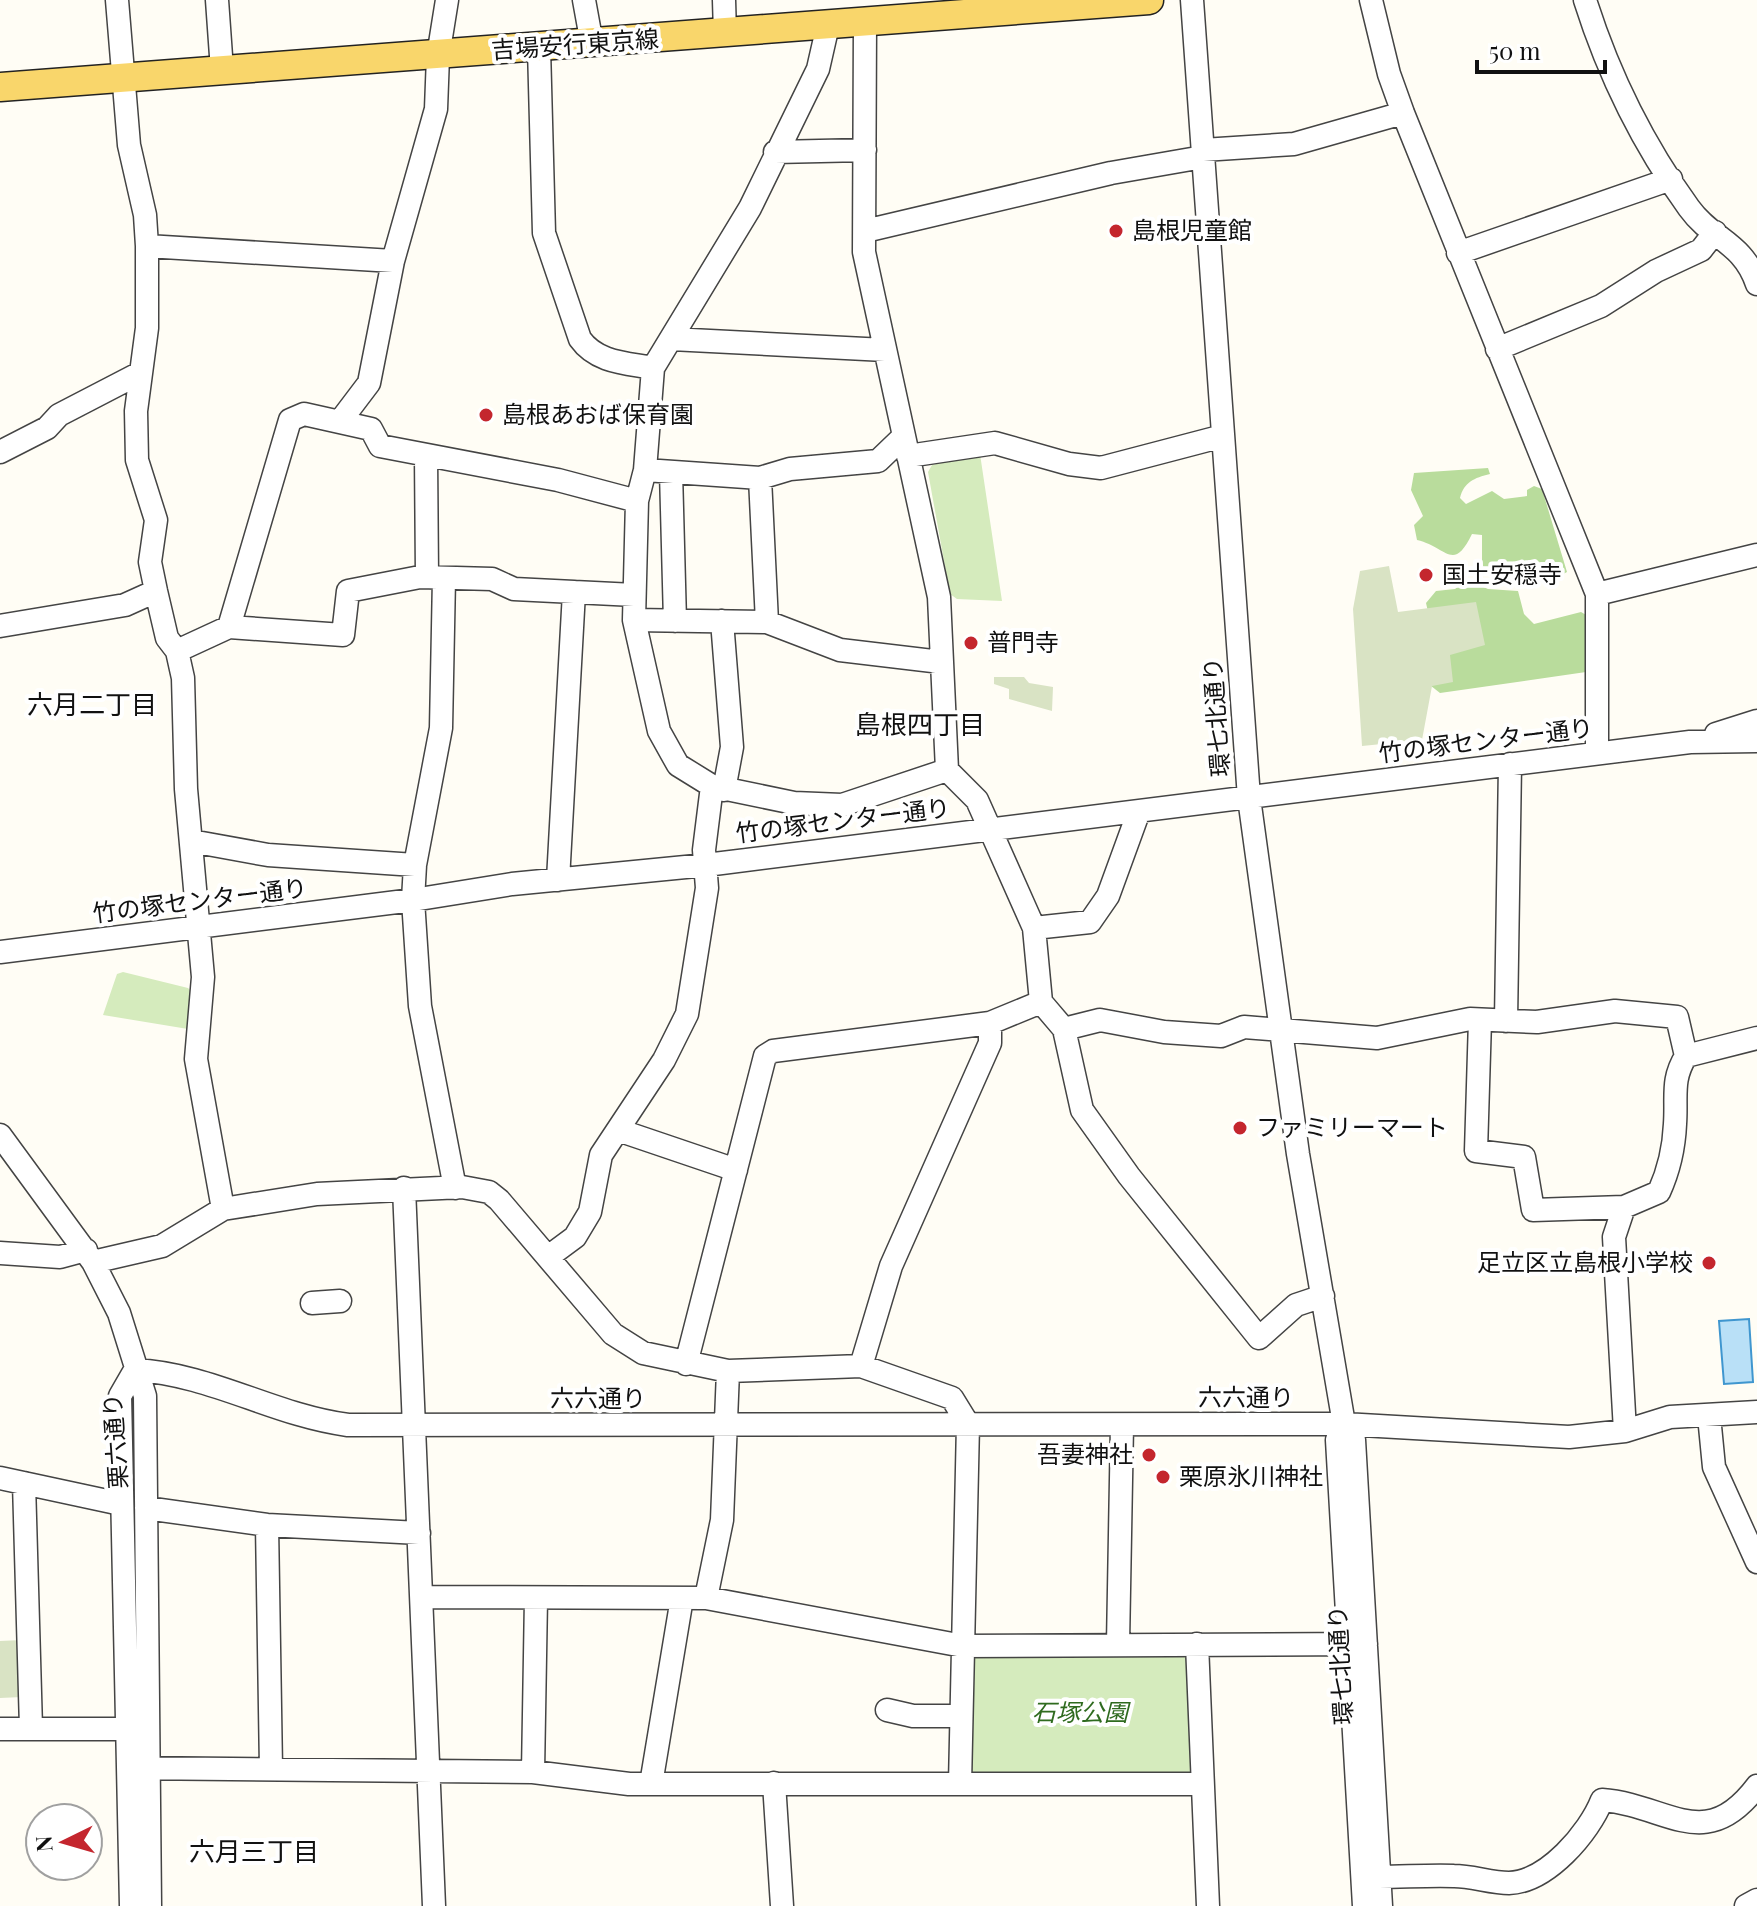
<svg xmlns="http://www.w3.org/2000/svg" width="1757" height="1906" font-family="'Playfair Display','Noto Sans JP',serif">
  <style>
    .green { fill: #d5ebbd }
    .forest { fill: #b9dc9c }
    .cemetery { fill: #d9e3c4 }
    .water { fill: #b9e0f7; stroke: #3f96cf; stroke-width: 2 }
    .lines { fill: none; stroke-linecap: round; stroke-linejoin: round }
    .minor-casing { stroke: #444; stroke-width: 25 }
    .major-casing { stroke: #222; stroke-width: 31 }
    .minor { stroke: #fff; stroke-width: 22 }
    .major { stroke: #f9d66b; stroke-width: 28 }
    .poi-dot { fill: #c4262e; stroke: #fff; stroke-width: 3 }
    .labels { text-anchor: middle; stroke-width: 8; stroke-linejoin: round; paint-order: stroke }
    .street-label { font-size: 24px; fill: #111; stroke: #fff }
    .poi-label { font-size: 24px; fill: #111; stroke: #fff; text-anchor: start }
    .park-label { font-size: 24px; font-style: italic; fill: #2f6b1f; stroke: #fff }
    .neighbourhood-label { font-size: 26px; fill: #111; stroke: #fff }
  </style>
  <rect width="100%" height="100%" fill="#fffdf5"/>
  <path class="green" d="M 980,454 L 1002,601 L 957,599 L 950,594 L 928,472 L 932,465 Z
    M 123,972 L 188,988 L 193,993 L 188,1029 L 103,1015 L 117,974 Z
    M 1181,1651 L 1189,1657 L 1194,1769 L 1189,1776 L 974,1775 L 967,1769 L 972,1655 Z"/>
  <path class="forest" d="M 1488,468 L 1490,474 C 1474,478 1464,482 1460,498 L 1466,504 L 1492,491 L 1504,499 L 1527,496 L 1527,490 L 1534,486 L 1542,489 L 1567,572 C 1537,588 1517,587 1486,575 L 1482,563 L 1482,535 L 1472,534 C 1453,573 1447,547 1417,540 L 1414,525 L 1423,516 L 1411,490 L 1414,473 Z
    M 1467,580 L 1488,589 L 1518,591 L 1524,614 L 1534,624 L 1581,612 L 1588,616 L 1591,668 L 1586,672 L 1440,693 L 1426,682 L 1429,616 L 1426,603 L 1436,591 L 1455,589 Z"/>
  <path class="cemetery" d="M 1389,566 L 1398,612 L 1476,602 L 1485,645 L 1450,655 L 1453,682 L 1432,686 L 1422,740 L 1362,746 L 1353,609 L 1360,571 Z
    M 994,677 L 1024,677 L 1029,683 L 1053,687 L 1052,711 L 1009,699 L 1009,689 L 994,684 Z
    M 22,1640 L 22,1697 L 0,1698 L 0,1641 Z"/>
  <path class="water" d="M 1749,1319 L 1753,1382 L 1724,1384 L 1719,1321 Z"/>
  <g class="lines">
    <defs>
      <path id="minor" d="M 117,0 L 129,145 L 145,215 L 147,246 L 147,328 L 136,411 L 137,460 L 156,520 L 150,562 L 156,591 L 167,638 L 177,651 L 183,678 L 186,789 L 203,977 L 196,1059 L 223,1209
        M 217,0 L 222,70
        M 584,0 L 592,44
        M 724,0 L 725,34
        M 1192,0 L 1249,798 L 1298,1154 L 1344,1424 L 1354,1440 L 1381,1906
        M 1371,0 L 1389,74 L 1403,113 L 1597,594 L 1597,753
        M 1585,0 C 1609,76 1642,143 1689,208 C 1712,240 1743,242 1757,284
        M 865,23 L 864,252 L 939,597 L 947,770 L 977,800 L 1034,928 L 1041,1002 L 1064,1029 L 1082,1110 L 1129,1176 L 1259,1338 L 1296,1305 L 1323,1296
        M 539,48 L 544,233 L 580,339 C 597,363 627,363 653,368
        M 1203,150 L 1294,144 L 1403,113
        M 775,152 L 865,150
        M 865,231 L 1111,173 L 1203,157
        M 147,246 L 393,261
        M 1458,253 L 1671,179
        M 671,339 L 885,350
        M 1497,349 L 1601,306 L 1656,271 L 1701,250 L 1715,232
        M 341,420 L 369,383 L 393,261 L 436,109 L 438,56 L 447,0
        M 0,452 L 47,428 L 59,415 L 140,373
        M 426,455 L 427,577
        M 908,456 L 995,443 L 1069,464 L 1101,468 L 1223,436
        M 645,470 L 760,478 L 790,469 L 878,461 L 903,437
        M 671,472 L 675,621
        M 760,478 L 767,622
        M 444,578 L 441,728 L 415,865 L 413,900 L 420,1006 L 455,1188
        M 1597,594 L 1757,555
        M 634,620 L 767,622 L 840,650 L 941,662
        M 722,621 L 732,747 L 724,790
        M 0,626 L 125,605 L 156,591
        M 229,627 L 290,420 L 304,414 L 371,429 L 380,446 L 558,480 L 637,501
        M 177,651 L 229,627 L 343,635 L 348,591 L 420,577 L 492,579 L 514,589 L 634,595
        M 1716,734 L 1757,721
        M 712,786 L 794,803 L 842,805 L 947,770
        M 191,841 L 268,855 L 415,865
        M 558,880 L 574,592
        M 1034,928 L 1090,922 L 1108,896 L 1139,811
        M 0,952 L 413,900 L 512,884 L 706,865 L 1690,742 L 1757,741
        M 1480,1020 L 1476,1151 L 1524,1157 L 1533,1210 L 1624,1207 L 1659,1192 C 1669,1170 1674,1148 1675,1124 C 1677,1096 1671,1080 1686,1056
        M 1506,1021 L 1510,764
        M 1064,1029 L 1100,1020 L 1164,1032 L 1221,1036 L 1244,1027 L 1377,1038 L 1470,1019 L 1537,1022 L 1615,1011 L 1677,1017 L 1686,1056 L 1757,1038
        M 618,1130 L 736,1170
        M 0,1135 L 93,1262 L 119,1313 L 145,1396 L 150,1906
        M 404,1188 L 434,1906
        M 1624,1207 L 1614,1237 L 1625,1431
        M 0,1253 L 60,1257 L 86,1250
        M 548,1257 L 575,1237 L 590,1212 L 601,1155 L 664,1060 L 687,1014 L 707,888 L 704,850 L 712,786 L 678,765 L 659,731 L 634,620 L 637,501 L 645,470 L 653,368 L 750,208 L 818,69 L 828,25
        M 93,1262 L 162,1246 L 223,1209 L 317,1194 L 462,1187 L 489,1192 L 499,1200 L 613,1334 L 643,1353 L 728,1371 L 861,1366 L 952,1398 L 968,1424 L 960,1784
        M 312,1303 L 340,1301
        M 686,1364 L 765,1056 L 773,1051 L 990,1023 L 1041,1002
        M 861,1366 L 891,1266 L 990,1043 L 990,1023
        M 135,1370 C 211,1374 273,1415 348,1425 L 1344,1424 L 1569,1437 L 1625,1431 L 1670,1417 L 1757,1412
        M 1709,1416 L 1714,1467 L 1757,1562
        M 1344,1424 L 1337,1440 L 1364,1906
        M 0,1478 L 121,1504
        M 24,1483 L 31,1728
        M 146,1508 L 267,1525 L 419,1533
        M 267,1525 L 271,1769
        M 422,1597 L 706,1598 L 963,1646 L 1366,1644
        M 706,1598 L 722,1520 L 728,1371
        M 1118,1644 L 1122,1425
        M 1197,1644 L 1208,1906
        M 887,1710 L 913,1716 L 961,1716
        M 0,1729 L 143,1729
        M 129,1768 L 533,1772 L 629,1784 L 1202,1784
        M 533,1772 L 536,1598
        M 774,1783 L 782,1906
        M 651,1784 L 682,1598
        M 1379,1877 C 1404,1877 1429,1875 1454,1876 C 1472,1876 1491,1883 1509,1883 C 1547,1882 1589,1833 1602,1800 C 1668,1805 1705,1855 1757,1786
        M 131,1906 L 120,1396 L 135,1370
        M 1746,1906 L 1757,1900"/>
      <path id="major" d="M 0,87 L 1149,0"/>
    </defs>
    <use href="#minor" class="minor-casing"/>
    <use href="#major" class="major-casing"/>
    <use href="#minor" class="minor"/>
    <use href="#major" class="major"/>
  </g>
  <g class="poi-dot">
    <circle cx="1116" cy="231" r="8"/>
    <circle cx="486" cy="415" r="8"/>
    <circle cx="1426" cy="575" r="8"/>
    <circle cx="971" cy="643" r="8"/>
    <circle cx="1240" cy="1128" r="8"/>
    <circle cx="1709" cy="1263" r="8"/>
    <circle cx="1149" cy="1455" r="8"/>
    <circle cx="1163" cy="1477" r="8"/>
  </g>
  <g class="labels">
    <g class="street-label">
      <text transform="translate(575 45) rotate(-4)" y="8">吉場安行東京線</text>
      <text transform="translate(1217 717) rotate(-94)" y="8">環七北通り</text>
      <text transform="translate(1486 741) rotate(-7)" y="8">竹の塚センター通り</text>
      <text transform="translate(843 821) rotate(-7)" y="8">竹の塚センター通り</text>
      <text transform="translate(200 901) rotate(-7)" y="8">竹の塚センター通り</text>
      <text x="1246" y="1406">六六通り</text>
      <text x="598" y="1407">六六通り</text>
      <text transform="translate(116 1441) rotate(-94)" y="8">栗六通り</text>
      <text transform="translate(1341 1665) rotate(-93)" y="8">環七北通り</text>
    </g>
    <g class="poi-label">
      <text x="1132" y="239">島根児童館</text>
      <text x="502" y="423">島根あおば保育園</text>
      <text x="1442" y="583">国土安穏寺</text>
      <text x="987" y="651">普門寺</text>
      <text x="1256" y="1136">ファミリーマート</text>
      <text x="1693" y="1271" text-anchor="end">足立区立島根小学校</text>
      <text x="1133" y="1463" text-anchor="end">吾妻神社</text>
      <text x="1179" y="1485">栗原氷川神社</text>
    </g>
    <g class="park-label">
      <text x="1080" y="1721">石塚公園</text>
    </g>
    <g class="neighbourhood-label">
      <text x="92" y="714">六月二丁目</text>
      <text x="920" y="734">島根四丁目</text>
      <text x="254" y="1861">六月三丁目</text>
    </g>
  </g>
  <g transform="translate(64 1842) rotate(265)"><circle r="38" fill="#ffffff" stroke="#a0a0a0" stroke-width="2"/>
  <path d="M0-6L14 30L0 20L-14 30Z" fill="#c4262e"/>
  <text y="-12" font-size="22" font-weight="bold" text-anchor="middle" fill="#111111">N</text>
  </g>
  <path d="M1477 60v12h128v-12" fill="none" stroke="#111111" stroke-width="4"/>
  <text x="1489" y="60" font-size="24" fill="#111111" stroke="#ffffff" stroke-width="6" paint-order="stroke">50 m</text>
</svg>
